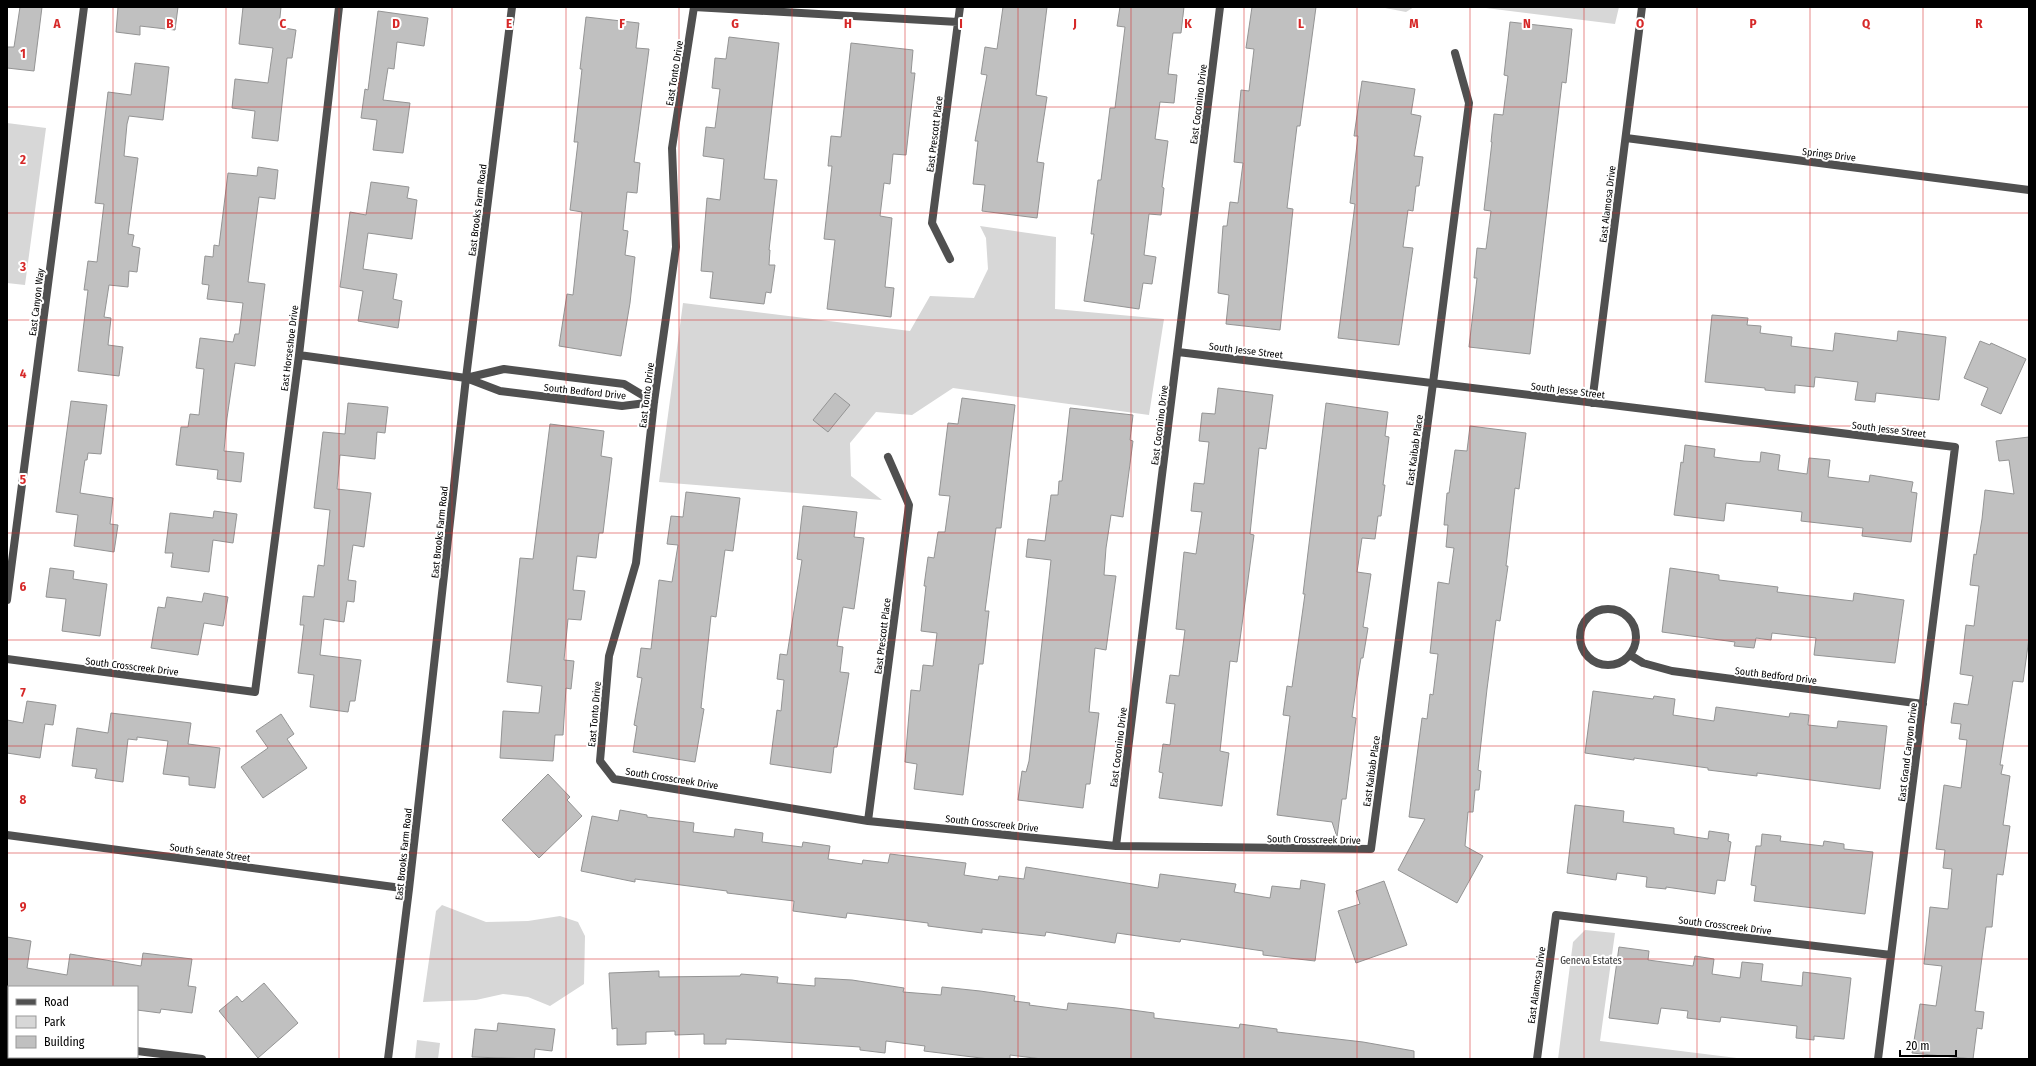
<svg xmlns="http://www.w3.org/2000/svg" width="2036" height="1066" font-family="'Fira Sans Condensed',sans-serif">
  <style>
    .green { fill: #d7d7d7 }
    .building { fill: #c0c0c0; stroke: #949494 }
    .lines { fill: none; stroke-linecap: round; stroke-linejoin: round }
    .minor { stroke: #505050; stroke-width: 8 }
    .grid { fill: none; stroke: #d62828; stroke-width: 1; stroke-opacity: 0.55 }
    .labels { text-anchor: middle; stroke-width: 4; stroke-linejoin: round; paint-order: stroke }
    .street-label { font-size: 10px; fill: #000; stroke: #fff }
    .park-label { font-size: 10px; fill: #2e2e2e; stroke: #fff }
    .grid-label { font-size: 13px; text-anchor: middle; font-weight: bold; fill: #d62828; stroke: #fff; stroke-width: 4; stroke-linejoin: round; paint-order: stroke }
  </style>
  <rect width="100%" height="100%" fill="#fff"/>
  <path class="green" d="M 1380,7 L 1414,7 L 1406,12 Z
    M 1478,7 L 1619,7 L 1615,24 Z
    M 7,123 L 46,128 L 25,285 L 7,283 Z
    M 980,226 L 1056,237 L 1055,309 L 1164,319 L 1149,415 L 953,388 L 912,415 L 876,412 L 850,443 L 851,476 L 882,500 L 659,482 L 683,303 L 910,331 L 930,296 L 974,298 L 988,269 L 986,238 Z
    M 442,905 L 486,922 L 528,921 L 560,916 L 578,922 L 585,936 L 584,984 L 550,1006 L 528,997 L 503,994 L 476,1000 L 423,1002 L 436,911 Z
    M 1585,930 L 1615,933 L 1600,1041 L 1745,1059 L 1558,1059 L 1573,942 Z
    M 417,1040 L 440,1043 L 438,1059 L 415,1059 Z"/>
  <path class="building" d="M 20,7 L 42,7 L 34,71 L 7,68 L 7,47 L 14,47 Z
    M 118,7 L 178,7 L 175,30 L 140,26 L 140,35 L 116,32 Z
    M 243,7 L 281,7 L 279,27 L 296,30 L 292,58 L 287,58 L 278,141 L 252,138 L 255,111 L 232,108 L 235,79 L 268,83 L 273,48 L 239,44 Z
    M 1003,7 L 1047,7 L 1036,95 L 1047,97 L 1037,162 L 1044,163 L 1037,218 L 982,211 L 985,185 L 973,184 L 978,141 L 975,141 L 987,75 L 981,74 L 985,47 L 997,49 Z
    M 1120,7 L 1184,7 L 1181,33 L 1173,33 L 1168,74 L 1177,75 L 1174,103 L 1160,102 L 1155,139 L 1168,141 L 1162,187 L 1164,188 L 1161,215 L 1149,214 L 1144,255 L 1156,257 L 1152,284 L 1143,283 L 1139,309 L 1084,301 L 1094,234 L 1091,234 L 1098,180 L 1101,180 L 1110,108 L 1115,108 L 1125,27 L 1117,26 Z
    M 1252,7 L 1316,7 L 1300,126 L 1297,126 L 1287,208 L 1293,209 L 1280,330 L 1226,324 L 1229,295 L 1218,293 L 1223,226 L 1227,226 L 1230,202 L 1238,203 L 1243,163 L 1234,162 L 1241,90 L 1249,91 L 1254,49 L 1246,48 Z
    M 378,11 L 428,18 L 424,46 L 397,42 L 394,69 L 388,68 L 383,100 L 410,103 L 403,153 L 373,150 L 377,120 L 361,118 L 365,89 L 368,90 Z
    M 586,17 L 639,23 L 636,48 L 649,49 L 634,162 L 640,163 L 637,193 L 627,192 L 623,230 L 628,231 L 625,255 L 635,257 L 630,303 L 621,356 L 559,346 L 567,294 L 573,295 L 582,212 L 570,210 L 578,142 L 574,142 L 582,69 L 580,69 Z
    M 1510,22 L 1572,29 L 1566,83 L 1562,82 L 1530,354 L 1469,347 L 1477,278 L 1474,278 L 1477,248 L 1486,249 L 1491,211 L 1484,210 L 1492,142 L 1491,142 L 1494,114 L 1503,115 L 1508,76 L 1504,75 Z
    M 729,37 L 779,43 L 764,179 L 777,180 L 769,250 L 770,250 L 769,265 L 775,265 L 771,293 L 766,292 L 764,304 L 710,298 L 713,272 L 701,271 L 707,198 L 720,200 L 724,159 L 703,156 L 706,127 L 715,128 L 720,89 L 712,88 L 715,58 L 726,59 Z
    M 851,43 L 913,50 L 911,73 L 915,73 L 906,155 L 893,154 L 890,184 L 884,183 L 880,216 L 892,218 L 885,287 L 894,288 L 891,317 L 827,309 L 835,240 L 824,239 L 832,166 L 828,166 L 831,136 L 841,137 Z
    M 135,63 L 169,67 L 163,120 L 129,116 L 127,124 L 124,156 L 138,158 L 128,234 L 134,235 L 132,246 L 140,248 L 137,272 L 129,271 L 128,287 L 109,285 L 104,317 L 111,318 L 108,345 L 123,347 L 119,376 L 78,371 L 88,290 L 84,290 L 88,261 L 97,262 L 104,204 L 95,203 L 108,92 L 131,95 Z
    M 1362,81 L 1415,89 L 1411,114 L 1421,116 L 1414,156 L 1423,157 L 1419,186 L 1416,186 L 1413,211 L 1408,210 L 1403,247 L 1413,248 L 1399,345 L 1338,338 L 1355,204 L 1350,203 L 1358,136 L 1354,136 Z
    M 258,167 L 278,170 L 275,199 L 259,197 L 248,282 L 265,284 L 255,366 L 235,363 L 227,418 L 224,451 L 244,453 L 241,482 L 217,479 L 218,470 L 176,465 L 181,427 L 188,427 L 190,414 L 199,415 L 204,369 L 196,368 L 200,338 L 233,342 L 235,334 L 239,334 L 243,303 L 207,299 L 209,285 L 202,284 L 205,256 L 213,257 L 214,245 L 219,246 L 228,173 L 257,176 Z
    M 371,182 L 409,187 L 407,198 L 417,200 L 412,239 L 368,233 L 363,269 L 397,274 L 393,299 L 402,301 L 398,328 L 358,321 L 363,291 L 340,287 L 350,212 L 366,215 Z
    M 1712,315 L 1748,318 L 1747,325 L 1761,326 L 1760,333 L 1792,337 L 1791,346 L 1833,351 L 1835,333 L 1897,341 L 1898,331 L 1946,337 L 1939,400 L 1876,393 L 1875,402 L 1855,400 L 1858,382 L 1815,377 L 1814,387 L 1795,385 L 1795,393 L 1765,390 L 1765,388 L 1705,382 Z
    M 1980,341 L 1990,345 L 1991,343 L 2026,359 L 2001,414 L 1981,405 L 1988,388 L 1964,378 Z
    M 1218,388 L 1273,395 L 1266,449 L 1259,448 L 1250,534 L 1254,535 L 1237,662 L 1230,661 L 1220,751 L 1229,753 L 1222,806 L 1159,798 L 1163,773 L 1159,772 L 1163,744 L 1170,745 L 1175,704 L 1166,703 L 1170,675 L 1179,676 L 1185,630 L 1176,629 L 1184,552 L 1196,554 L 1202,512 L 1191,511 L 1194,483 L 1204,484 L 1209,442 L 1199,441 L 1202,413 L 1215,414 Z
    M 835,393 L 850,405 L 828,432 L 813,420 Z
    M 962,398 L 1015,405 L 1001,528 L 996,528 L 985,611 L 989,611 L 983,664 L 979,664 L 963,795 L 914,789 L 917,764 L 905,762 L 911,690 L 920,691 L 923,665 L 933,666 L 937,633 L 921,631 L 926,586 L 924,586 L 928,557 L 934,558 L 938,532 L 945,532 L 950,496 L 939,495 L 948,423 L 958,424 Z
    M 71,401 L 107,405 L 101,454 L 88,453 L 87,460 L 85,460 L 80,493 L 113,498 L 110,524 L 118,525 L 114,552 L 74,546 L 78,515 L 56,512 Z
    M 348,403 L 388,407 L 385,433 L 377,432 L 375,459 L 340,455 L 337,489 L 371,493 L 364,547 L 353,545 L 348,580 L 356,581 L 354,602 L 347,601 L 344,622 L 324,619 L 320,655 L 361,660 L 355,701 L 350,701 L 348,712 L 310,707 L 314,675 L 298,673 L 304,625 L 300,625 L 303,596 L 314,597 L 318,565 L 324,566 L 330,510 L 314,508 L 323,432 L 345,434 Z
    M 1326,403 L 1388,412 L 1385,436 L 1389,437 L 1383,485 L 1385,485 L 1381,516 L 1378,516 L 1375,539 L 1362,538 L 1357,572 L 1371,574 L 1363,627 L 1368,628 L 1363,658 L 1361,658 L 1357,682 L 1352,717 L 1356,718 L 1346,799 L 1342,799 L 1337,837 L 1332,822 L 1277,815 L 1290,716 L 1283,715 L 1287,686 L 1292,687 L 1305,594 L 1303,594 Z
    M 1070,408 L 1133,415 L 1130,440 L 1133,441 L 1123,517 L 1111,515 L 1106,548 L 1104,575 L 1116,576 L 1106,650 L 1095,648 L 1089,712 L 1099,713 L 1090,784 L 1086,784 L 1083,808 L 1018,800 L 1022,771 L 1026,772 L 1029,761 L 1051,560 L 1026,557 L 1028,539 L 1045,541 L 1051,495 L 1058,495 L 1059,481 L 1062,481 Z
    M 550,424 L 604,431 L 601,456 L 612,458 L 603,533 L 599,533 L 596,558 L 577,556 L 573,590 L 585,591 L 581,620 L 568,619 L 564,660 L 574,661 L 571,689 L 566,688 L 563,735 L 555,735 L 553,761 L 500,758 L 503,711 L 539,713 L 542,686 L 507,682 L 520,558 L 533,559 Z
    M 1470,426 L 1526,433 L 1519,489 L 1515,488 L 1506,566 L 1508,566 L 1500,621 L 1496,620 L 1487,689 L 1478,770 L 1481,771 L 1479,790 L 1475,790 L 1473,812 L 1468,812 L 1465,846 L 1483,856 L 1457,903 L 1398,870 L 1425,819 L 1409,817 L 1422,718 L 1427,719 L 1430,694 L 1433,695 L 1438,654 L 1430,653 L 1438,582 L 1449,584 L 1454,548 L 1446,547 L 1448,525 L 1444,525 L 1447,493 L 1449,493 L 1455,450 L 1467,451 Z
    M 2029,437 L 2029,638 L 2023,682 L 2013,681 L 2000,765 L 2003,765 L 2001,774 L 2010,776 L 2003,825 L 2010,826 L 2003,875 L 1997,874 L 1992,927 L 1986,927 L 1975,1011 L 1984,1012 L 1982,1029 L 1977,1028 L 1973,1059 L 1912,1053 L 1920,1004 L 1936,1006 L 1942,966 L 1924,964 L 1930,907 L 1948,909 L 1952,869 L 1943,868 L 1945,850 L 1936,849 L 1944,785 L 1961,788 L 1967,740 L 1959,739 L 1961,724 L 1951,723 L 1954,703 L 1968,705 L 1973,676 L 1960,674 L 1966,625 L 1974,626 L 1979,586 L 1970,585 L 1974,554 L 1976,555 L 1982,519 L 1985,490 L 2014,494 L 2009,460 L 1999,461 L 1996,441 Z
    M 1685,445 L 1715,449 L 1714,457 L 1744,461 L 1760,462 L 1761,452 L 1780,455 L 1778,470 L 1807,474 L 1809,458 L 1830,460 L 1828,477 L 1869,482 L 1870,475 L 1913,482 L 1911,492 L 1917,493 L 1911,542 L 1862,536 L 1863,528 L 1801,521 L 1802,512 L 1726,503 L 1724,521 L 1674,515 L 1681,462 L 1683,463 Z
    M 686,492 L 740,498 L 733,551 L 725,550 L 716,617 L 711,616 L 701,708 L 704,709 L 695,762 L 633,752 L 637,726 L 634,725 L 642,678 L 637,677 L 641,648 L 651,649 L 659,580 L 672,582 L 678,545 L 667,544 L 671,516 L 683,517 Z
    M 803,506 L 857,512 L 854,537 L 864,538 L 854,609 L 843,607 L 837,646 L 843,647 L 840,672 L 849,673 L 837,747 L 834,747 L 831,773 L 770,764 L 777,710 L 781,711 L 784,680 L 777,679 L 780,654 L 787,655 L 802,560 L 797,559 Z
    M 214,511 L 237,514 L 233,543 L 213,540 L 209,572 L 171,567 L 173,553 L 165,553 L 170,513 L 213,518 Z
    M 50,568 L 74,571 L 73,579 L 107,584 L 100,636 L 62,631 L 66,599 L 46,597 Z
    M 1670,568 L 1719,575 L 1719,580 L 1778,587 L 1777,592 L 1853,601 L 1854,593 L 1904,600 L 1895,663 L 1814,655 L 1816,638 L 1772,633 L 1771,640 L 1756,638 L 1754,648 L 1734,646 L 1735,642 L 1662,632 Z
    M 204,593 L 228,597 L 223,626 L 204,623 L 198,655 L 151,648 L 158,607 L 165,608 L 167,597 L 202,602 Z
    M 1593,691 L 1653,699 L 1654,696 L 1675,699 L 1673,715 L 1714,721 L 1716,707 L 1789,717 L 1790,713 L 1809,715 L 1808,725 L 1837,728 L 1838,721 L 1887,726 L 1880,789 L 1757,773 L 1757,776 L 1708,770 L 1708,768 L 1634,758 L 1634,760 L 1585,753 Z
    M 27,701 L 56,705 L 53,725 L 45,724 L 40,758 L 7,753 L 7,720 L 23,723 Z
    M 111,713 L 191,723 L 188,744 L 220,748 L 215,788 L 189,785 L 189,777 L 163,774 L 168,741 L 137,737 L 137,740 L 128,739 L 123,782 L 95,778 L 97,769 L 72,766 L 77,728 L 108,733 Z
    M 281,714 L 294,734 L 287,739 L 307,768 L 263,798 L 241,767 L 268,748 L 256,731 Z
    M 548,774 L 570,797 L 567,800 L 582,816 L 539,858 L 502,820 Z
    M 1575,805 L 1624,811 L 1623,822 L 1674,828 L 1674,834 L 1708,839 L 1709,831 L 1729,834 L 1728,841 L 1731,842 L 1725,881 L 1717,880 L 1715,894 L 1666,887 L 1666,889 L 1646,887 L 1647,877 L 1617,873 L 1616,880 L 1567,873 Z
    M 620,810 L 647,815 L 647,817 L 694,823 L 693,832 L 734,837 L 735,829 L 763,833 L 762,842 L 802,847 L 803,842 L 830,846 L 828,859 L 862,864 L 863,860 L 888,863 L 890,854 L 966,863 L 964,875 L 998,880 L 999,876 L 1024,879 L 1026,867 L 1158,888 L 1160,874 L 1236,884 L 1234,892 L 1270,898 L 1272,886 L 1300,889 L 1301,880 L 1325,884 L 1315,961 L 1263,955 L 1263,951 L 1181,939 L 1180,942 L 1117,933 L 1115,943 L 1046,932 L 1045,936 L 982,929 L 982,933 L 928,926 L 928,923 L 847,913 L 846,918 L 793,911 L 794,901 L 727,893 L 727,891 L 635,879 L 635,882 L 581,871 L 592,816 L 618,821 Z
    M 1762,834 L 1781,836 L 1780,841 L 1823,846 L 1824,841 L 1844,844 L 1844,849 L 1873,852 L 1865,914 L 1754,901 L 1756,886 L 1751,885 L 1756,846 L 1761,846 Z
    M 1384,881 L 1407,945 L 1356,963 L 1338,911 L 1360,904 L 1356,891 Z
    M 7,937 L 31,941 L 27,968 L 67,975 L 70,954 L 141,966 L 143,953 L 192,959 L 188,986 L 196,987 L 192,1013 L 161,1009 L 160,1013 L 137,1010 L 137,987 L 7,987 Z
    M 1619,947 L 1649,951 L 1648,960 L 1693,966 L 1695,956 L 1714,959 L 1712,974 L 1740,978 L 1742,962 L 1763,964 L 1761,981 L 1802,986 L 1803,972 L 1851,978 L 1844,1039 L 1814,1036 L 1814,1040 L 1796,1038 L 1797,1026 L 1721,1017 L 1720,1022 L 1687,1018 L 1688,1011 L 1661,1008 L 1658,1024 L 1609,1018 Z
    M 659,971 L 659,977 L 740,976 L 741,974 L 778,977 L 777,983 L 815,986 L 815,978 L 852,980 L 904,988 L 903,992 L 941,995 L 942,987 L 980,991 L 1015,996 L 1014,1001 L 1030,1003 L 1029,1005 L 1067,1010 L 1068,1003 L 1117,1008 L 1154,1013 L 1154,1018 L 1239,1028 L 1240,1024 L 1277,1029 L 1277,1032 L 1363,1042 L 1414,1051 L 1414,1059 L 1042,1059 L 1010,1055 L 1010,1059 L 989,1059 L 924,1051 L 925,1046 L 886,1041 L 885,1053 L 860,1050 L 860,1047 L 750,1040 L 726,1039 L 726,1044 L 704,1044 L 704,1034 L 675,1035 L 675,1031 L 646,1032 L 646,1044 L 617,1045 L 617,1028 L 612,1029 L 609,973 Z
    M 264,983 L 298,1023 L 258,1058 L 219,1011 L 237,996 L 242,1002 Z
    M 498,1023 L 555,1029 L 552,1051 L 535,1049 L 534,1059 L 472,1057 L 475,1029 L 497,1031 Z"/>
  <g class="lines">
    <path class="minor" d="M 958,22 L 694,7 L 672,148 L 676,247 L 654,402 L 636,563 L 609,656 L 600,761 L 614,779 L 868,821 L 1116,846 L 1371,849 L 1433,383 L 1469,103 L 1455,53
      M 1626,138 L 2029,190
      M 950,259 L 932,223 L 960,7
      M 1178,352 L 1955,447 L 1878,1059
      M 299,355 L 466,378 L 500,391 L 622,406 L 654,402
      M 466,378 L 504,369 L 624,384 L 654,402
      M 1592,403 L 1642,7
      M 7,600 L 84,7
      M1580 637a28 28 0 1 1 56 0a28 28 0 1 1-56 0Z
      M 1630,655 L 1643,663 L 1672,671 L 1923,704
      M 7,659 L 255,692 L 299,355 L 339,7
      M 868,821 L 909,505 L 888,457
      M 7,835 L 409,889
      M 1116,846 L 1220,7
      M 7,1035 L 9,1035
      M 137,1051 L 202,1059
      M 388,1059 L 409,889 L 466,378 L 512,7
      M 1537,1059 L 1556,915 L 1891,955"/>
  </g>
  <path class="grid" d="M 113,7 L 113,987M 226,7 L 226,1059M 339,7 L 339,1059M 452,7 L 452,1059M 566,7 L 566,1059M 679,7 L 679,1059M 792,7 L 792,1059M 905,7 L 905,1059M 1018,7 L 1018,1059M 1131,7 L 1131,1059M 1244,7 L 1244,1059M 1357,7 L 1357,1059M 1470,7 L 1470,1059M 1584,7 L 1584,1059M 1697,7 L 1697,1059M 1810,7 L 1810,1059M 1923,7 L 1923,1059M 7,107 L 2029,107M 7,213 L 2029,213M 7,320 L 2029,320M 7,426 L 2029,426M 7,533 L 2029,533M 7,640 L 2029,640M 7,746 L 2029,746M 7,853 L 2029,853M 7,959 L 2029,959M 113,1057 L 113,1059"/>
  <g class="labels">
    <g class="street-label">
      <text transform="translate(674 73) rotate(-81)" y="4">East Tonto Drive</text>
      <text transform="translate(1198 104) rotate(-83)" y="4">East Coconino Drive</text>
      <text transform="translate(934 134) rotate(-83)" y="4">East Prescott Place</text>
      <text transform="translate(1829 154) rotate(7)" y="4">Springs Drive</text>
      <text transform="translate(1607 204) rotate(-83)" y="4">East Alamosa Drive</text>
      <text transform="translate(477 210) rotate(-83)" y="4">East Brooks Farm Road</text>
      <text transform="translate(36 302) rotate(-83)" y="4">East Canyon Way</text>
      <text transform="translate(289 348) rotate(-83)" y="4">East Horseshoe Drive</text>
      <text transform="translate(1246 350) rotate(7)" y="4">South Jesse Street</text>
      <text transform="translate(1568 390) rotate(7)" y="4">South Jesse Street</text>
      <text transform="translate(585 391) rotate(6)" y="4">South Bedford Drive</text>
      <text transform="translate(646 395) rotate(-83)" y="4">East Tonto Drive</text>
      <text transform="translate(1159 425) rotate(-83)" y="4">East Coconino Drive</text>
      <text transform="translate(1889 429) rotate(7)" y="4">South Jesse Street</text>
      <text transform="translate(1414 450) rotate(-82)" y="4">East Kaibab Place</text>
      <text transform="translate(439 532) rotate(-84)" y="4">East Brooks Farm Road</text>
      <text transform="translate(882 636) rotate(-83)" y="4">East Prescott Place</text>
      <text transform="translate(132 666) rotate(7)" y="4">South Crosscreek Drive</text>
      <text transform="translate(1776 675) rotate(7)" y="4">South Bedford Drive</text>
      <text transform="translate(594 714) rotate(-85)" y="4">East Tonto Drive</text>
      <text transform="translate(1118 747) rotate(-83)" y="4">East Coconino Drive</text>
      <text transform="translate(1907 752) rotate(-83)" y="4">East Grand Canyon Drive</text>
      <text transform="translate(1371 771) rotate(-82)" y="4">East Kaibab Place</text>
      <text transform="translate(672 778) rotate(9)" y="4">South Crosscreek Drive</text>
      <text transform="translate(992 823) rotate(6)" y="4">South Crosscreek Drive</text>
      <text transform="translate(1314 839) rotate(1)" y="4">South Crosscreek Drive</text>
      <text transform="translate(210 852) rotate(8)" y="4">South Senate Street</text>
      <text transform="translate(403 854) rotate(-84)" y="4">East Brooks Farm Road</text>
      <text transform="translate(1725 925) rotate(7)" y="4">South Crosscreek Drive</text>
      <text transform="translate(1536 985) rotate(-82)" y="4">East Alamosa Drive</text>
    </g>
    <g class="park-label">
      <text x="1591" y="964">Geneva Estates</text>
    </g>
  </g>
  <g class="grid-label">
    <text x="57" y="28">A</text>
    <text x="170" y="28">B</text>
    <text x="283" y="28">C</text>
    <text x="396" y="28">D</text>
    <text x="509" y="28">E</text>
    <text x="622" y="28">F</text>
    <text x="735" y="28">G</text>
    <text x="848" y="28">H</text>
    <text x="961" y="28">I</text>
    <text x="1075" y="28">J</text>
    <text x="1188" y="28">K</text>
    <text x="1301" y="28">L</text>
    <text x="1414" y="28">M</text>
    <text x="1527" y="28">N</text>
    <text x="1640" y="28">O</text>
    <text x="1753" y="28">P</text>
    <text x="1866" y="28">Q</text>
    <text x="1979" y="28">R</text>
    <text x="23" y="58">1</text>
    <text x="23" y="164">2</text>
    <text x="23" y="271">3</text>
    <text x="23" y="378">4</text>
    <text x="23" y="484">5</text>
    <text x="23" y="591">6</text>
    <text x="23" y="697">7</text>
    <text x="23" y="804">8</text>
    <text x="23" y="911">9</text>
  </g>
  <rect width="2036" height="1066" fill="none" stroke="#000000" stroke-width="16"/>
  <rect x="8" y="986" width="130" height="72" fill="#ffffff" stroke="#999999"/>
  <rect x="16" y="999" width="20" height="6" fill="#505050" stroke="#999999"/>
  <text x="44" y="1006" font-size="12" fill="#000000">Road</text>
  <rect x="16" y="1016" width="20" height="12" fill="#d7d7d7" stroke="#999999"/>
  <text x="44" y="1026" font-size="12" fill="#000000">Park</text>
  <rect x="16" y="1036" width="20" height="12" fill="#c0c0c0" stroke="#999999"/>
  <text x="44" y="1046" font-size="12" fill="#000000">Building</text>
  <path d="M1900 1050v6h56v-6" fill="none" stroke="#000000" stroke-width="2"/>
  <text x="1906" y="1050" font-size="12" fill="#000000" stroke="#ffffff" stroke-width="3" paint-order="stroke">20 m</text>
</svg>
